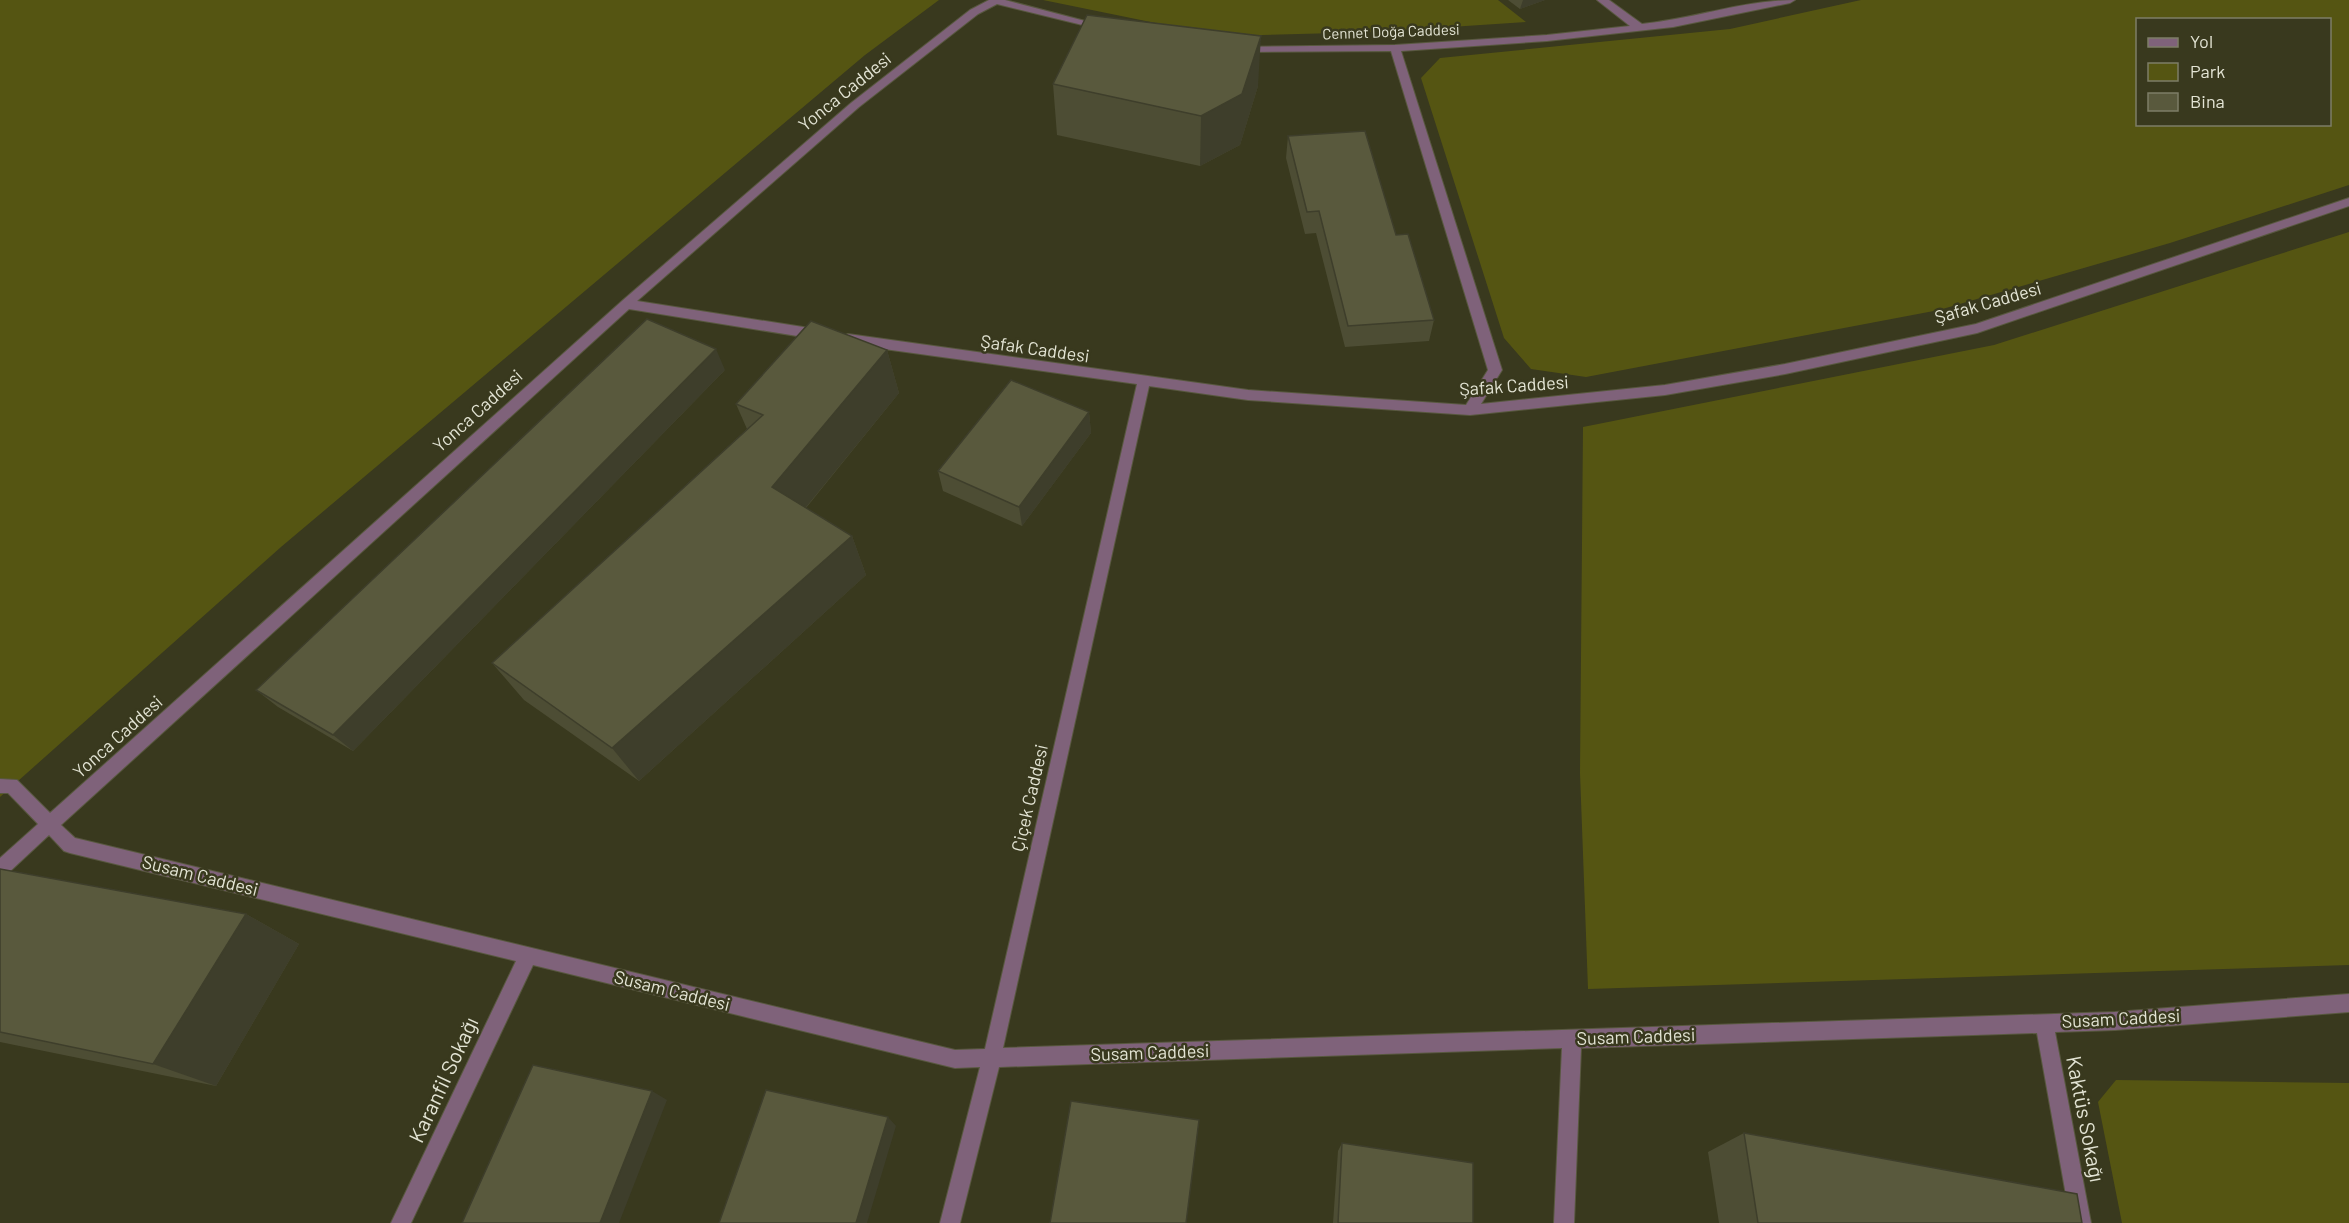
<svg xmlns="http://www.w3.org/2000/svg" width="2349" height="1223" font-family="Barlow,sans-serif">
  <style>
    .green { fill: #555512; fill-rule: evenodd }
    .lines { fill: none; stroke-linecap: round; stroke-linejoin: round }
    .minor-casing { stroke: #58583f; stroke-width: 2 }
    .minor { fill: #7f627a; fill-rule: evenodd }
    .wall { fill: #4d4d34 }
    .shaded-wall { fill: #3e3e2b }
    .building { fill: #59593d; stroke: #3e3e2b; stroke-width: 1.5 }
    .labels { text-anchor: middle; stroke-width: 5; stroke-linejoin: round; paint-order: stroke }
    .far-street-label { font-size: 15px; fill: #e3e4d4; stroke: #39391e }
    .street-label { font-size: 18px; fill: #e3e4d4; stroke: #39391e }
    .near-street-label { font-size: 21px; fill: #e3e4d4; stroke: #39391e }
  </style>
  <rect width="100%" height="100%" fill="#39391e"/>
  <path class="green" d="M 0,0 L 939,0 L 865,55 L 281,547 L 0,797 Z
    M 1043,0 L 1498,0 L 1526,22 L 1375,32 L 1219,36 Z
    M 1861,0 L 2349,0 L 2349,185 L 2170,243 L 1939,310 L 1586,377 L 1531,369 L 1504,338 L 1421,78 L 1440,58 L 1730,29 ZM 2138,20 L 2330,20 L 2330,124 L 2138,124 Z
    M 2349,232 L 2349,965 L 1588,989 L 1580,773 L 1583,427 L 1994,345 Z
    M 2116,1080 L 2349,1083 L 2349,1223 L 2122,1223 L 2098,1102 Z"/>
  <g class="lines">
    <defs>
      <path id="minor" d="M 989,0 L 1005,0 L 1108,27 L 1103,30 L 997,4 L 978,14 L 859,107 L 637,301 L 822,330 L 828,335 L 827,338 L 822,340 L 629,309 L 61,825 L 75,838 L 955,1050 L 985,1049 L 1137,384 L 848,344 L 842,339 L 843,336 L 848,334 L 1248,390 L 1466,405 L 1488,370 L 1391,51 L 1242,52 L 1238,51 L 1238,47 L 1395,45 L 1547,35 L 1630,26 L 1597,0 L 1609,0 L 1642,24 C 1693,19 1744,0 1795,0 L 1790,3 L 1673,27 L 1547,41 L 1401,51 L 1502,370 L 1481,404 L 1665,385 L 1785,364 L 1976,324 L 2349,198 L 2349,206 L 1977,333 L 1785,374 L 1665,395 L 1470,415 L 1248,400 L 1149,386 L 1003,1048 L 2115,1012 L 2349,994 L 2349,1012 L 2115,1030 L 2055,1032 L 2091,1223 L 2071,1223 L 2037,1033 L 1581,1048 L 1574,1223 L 1554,1223 L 1562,1048 L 999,1067 L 960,1223 L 940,1223 L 980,1067 L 955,1068 L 533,965 L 411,1223 L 391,1223 L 516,961 L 70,853 L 64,851 L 49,835 L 6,875 L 0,877 L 0,858 L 38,824 L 8,793 L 0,793 L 0,779 L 17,780 L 50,813 L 622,301 L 851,103 L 970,10 Z"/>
    </defs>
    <use href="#minor" class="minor-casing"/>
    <use href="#minor" class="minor"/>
  </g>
  <path class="wall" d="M 1508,0 L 1545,0 L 1520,9 Z
    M 1053,84 L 1258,86 L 1240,145 L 1200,166 L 1057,135 Z
    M 1288,136 L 1396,235 L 1434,320 L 1429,341 L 1345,347 L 1316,233 L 1305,234 L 1286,158 Z
    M 887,350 L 899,393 L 806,508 L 852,536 L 866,575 L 639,781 L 524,700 L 492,663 L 747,429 L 736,404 Z
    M 725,370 L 353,751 L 278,707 L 256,690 Z
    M 1089,412 L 1091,433 L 1022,526 L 943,491 L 938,471 Z
    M 0,869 L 246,914 L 299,944 L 216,1086 L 0,1042 Z
    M 1744,1133 L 2082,1223 L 1719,1223 L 1708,1152 Z
    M 1342,1143 L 1473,1223 L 1333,1223 L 1338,1151 Z"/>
  <path class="shaded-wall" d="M 1523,0 L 1545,0 L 1520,9 Z
    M 1261,36 L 1258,86 L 1240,145 L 1200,166 L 1201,116 Z
    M 716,349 L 725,370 L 353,751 L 333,735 Z
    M 887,350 L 899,393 L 789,528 L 772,487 Z
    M 1089,412 L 1091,433 L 1022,526 L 1019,507 Z
    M 852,536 L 866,575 L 639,781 L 612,748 Z
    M 246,914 L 299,944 L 216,1086 L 153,1064 Z
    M 652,1091 L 667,1100 L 619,1223 L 600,1223 Z
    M 888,1117 L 896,1126 L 867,1223 L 856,1223 Z"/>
  <path class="building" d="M 1087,15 L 1261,36 L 1242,94 L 1201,116 L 1053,84 Z
    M 1365,131 L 1396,235 L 1408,234 L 1434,320 L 1348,326 L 1319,211 L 1307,212 L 1288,136 Z
    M 647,319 L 716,349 L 333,735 L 256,690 Z
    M 811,321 L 887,350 L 772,487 L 852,536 L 612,748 L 492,663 L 763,415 L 736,404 Z
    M 1011,380 L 1089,412 L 1019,507 L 938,471 Z
    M 0,869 L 246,914 L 153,1064 L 0,1032 Z
    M 533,1065 L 652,1091 L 600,1223 L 462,1223 Z
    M 766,1090 L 888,1117 L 856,1223 L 719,1223 Z
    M 1071,1101 L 1199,1120 L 1186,1223 L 1050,1223 Z
    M 1744,1133 L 2077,1194 L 2082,1223 L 1758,1223 Z
    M 1342,1143 L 1473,1163 L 1473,1223 L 1338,1223 Z"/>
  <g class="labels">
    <g class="far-street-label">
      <text transform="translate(1391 32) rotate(-2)" y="5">Cennet Doğa Caddesi</text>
    </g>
    <g class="street-label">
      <text transform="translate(845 92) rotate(-39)" y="6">Yonca Caddesi</text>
      <text transform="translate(1988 303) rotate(-16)" y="6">Şafak Caddesi</text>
      <text transform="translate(1035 349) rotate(8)" y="6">Şafak Caddesi</text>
      <text transform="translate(1514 386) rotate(-4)" y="6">Şafak Caddesi</text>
      <text transform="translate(478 411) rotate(-42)" y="6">Yonca Caddesi</text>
      <text transform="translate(118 737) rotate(-42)" y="6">Yonca Caddesi</text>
      <text transform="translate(1030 798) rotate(-77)" y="6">Çiçek Caddesi</text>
      <text transform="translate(200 876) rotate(14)" y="6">Susam Caddesi</text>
      <text transform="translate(672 991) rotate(14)" y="6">Susam Caddesi</text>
      <text transform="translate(2121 1019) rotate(-3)" y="6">Susam Caddesi</text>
      <text transform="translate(1636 1037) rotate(-2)" y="6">Susam Caddesi</text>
      <text transform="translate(1150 1053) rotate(-2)" y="6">Susam Caddesi</text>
    </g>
    <g class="near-street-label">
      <text transform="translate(444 1080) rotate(-65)" y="7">Karanfil Sokağı</text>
      <text transform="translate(2085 1119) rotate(79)" y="7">Kaktüs Sokağı</text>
    </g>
  </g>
  <rect x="2136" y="18" width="195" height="108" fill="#39391e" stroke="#7d7d67" stroke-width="1.5"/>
  <rect x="2148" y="38" width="30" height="9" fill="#7f627a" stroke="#7d7d67" stroke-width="1.5"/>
  <text x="2190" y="48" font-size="18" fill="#e3e4d4">Yol</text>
  <rect x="2148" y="63" width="30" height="18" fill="#555512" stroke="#7d7d67" stroke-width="1.5"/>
  <text x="2190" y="78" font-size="18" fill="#e3e4d4">Park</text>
  <rect x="2148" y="93" width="30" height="18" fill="#59593d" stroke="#7d7d67" stroke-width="1.5"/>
  <text x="2190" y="108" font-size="18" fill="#e3e4d4">Bina</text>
</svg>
